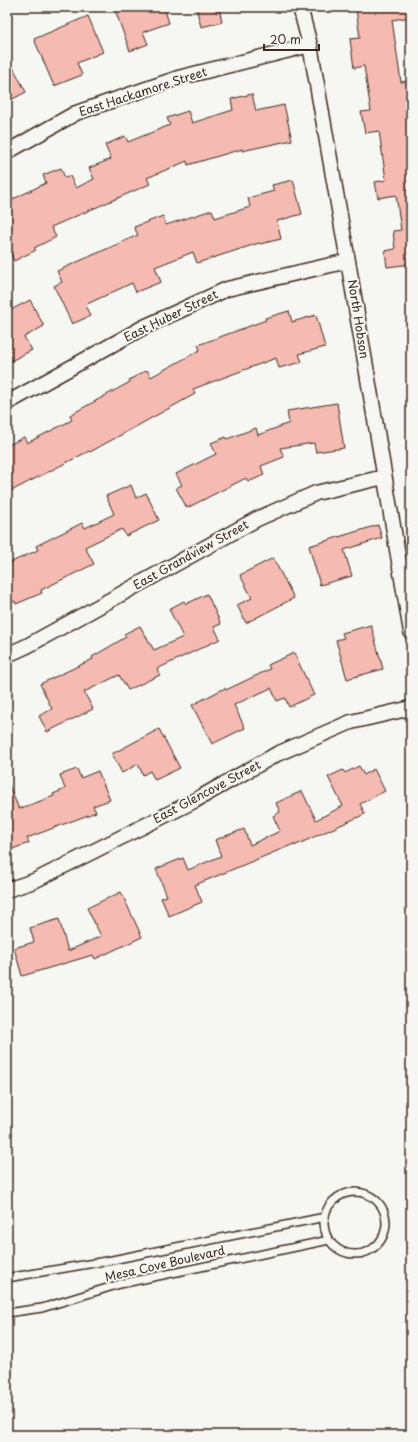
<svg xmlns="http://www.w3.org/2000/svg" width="418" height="1442" font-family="'Playpen Sans',sans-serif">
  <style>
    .building { fill: #f5bab2; stroke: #3b2a1e }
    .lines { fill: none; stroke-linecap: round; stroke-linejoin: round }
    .lane-casing { stroke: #3b2a1e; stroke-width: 10 }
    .street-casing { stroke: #3b2a1e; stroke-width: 17 }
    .lane { stroke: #f6f6f2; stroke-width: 7 }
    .street { stroke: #f6f6f2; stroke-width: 14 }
    .labels { text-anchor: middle; stroke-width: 4; stroke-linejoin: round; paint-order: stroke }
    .street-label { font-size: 12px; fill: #3b2a1e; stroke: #f6f6f2 }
  </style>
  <rect width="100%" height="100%" fill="#f6f6f2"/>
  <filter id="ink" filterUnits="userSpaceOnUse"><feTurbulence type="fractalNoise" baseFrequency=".025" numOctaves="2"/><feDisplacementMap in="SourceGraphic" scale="8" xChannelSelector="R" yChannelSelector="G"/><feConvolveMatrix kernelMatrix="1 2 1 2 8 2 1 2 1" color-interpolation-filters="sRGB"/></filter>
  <g filter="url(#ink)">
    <path class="building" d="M 114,7 L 164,7 L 169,23 L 143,32 L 148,44 L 130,51 Z
      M 196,7 L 219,7 L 222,22 L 201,27 Z
      M 364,7 L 411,7 L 411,17 L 392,20 L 401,82 L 411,81 L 411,264 L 387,267 L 385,251 L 395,249 L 393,231 L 401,230 L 396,195 L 378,198 L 375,182 L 386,180 L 379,131 L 365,133 L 361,112 L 371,111 L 364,66 L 354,68 L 350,39 L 360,38 L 356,8 Z
      M 88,16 L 103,52 L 77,63 L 82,75 L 54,86 L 34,39 Z
      M 7,56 L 26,92 L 7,102 Z
      M 252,94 L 256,111 L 284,105 L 292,140 L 242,151 L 242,149 L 188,165 L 187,161 L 147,178 L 150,184 L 51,227 L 56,237 L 34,248 L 36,250 L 14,261 L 7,246 L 7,202 L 46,183 L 43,175 L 61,168 L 65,178 L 70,176 L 76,188 L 94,179 L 89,168 L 111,159 L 105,145 L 125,136 L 128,142 L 170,125 L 167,118 L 188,111 L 192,123 L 233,110 L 231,99 Z
      M 293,180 L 302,214 L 277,221 L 281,239 L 260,244 L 259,243 L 197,263 L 193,252 L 155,267 L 161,282 L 136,292 L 132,283 L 85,305 L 90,316 L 72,324 L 54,286 L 62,282 L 57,271 L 138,235 L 134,227 L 163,216 L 166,225 L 212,210 L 215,218 L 250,207 L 248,198 L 274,191 L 272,185 Z
      M 30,300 L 44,326 L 24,337 L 32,350 L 7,363 L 7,312 Z
      M 289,311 L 292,322 L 316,315 L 325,347 L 299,354 L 302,362 L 279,368 L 276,358 L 193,389 L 195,394 L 90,452 L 89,451 L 7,493 L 7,446 L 24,437 L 27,443 L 72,420 L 70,415 L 130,382 L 129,380 L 147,370 L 151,377 L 200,350 L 198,345 L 266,320 L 265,318 Z
      M 337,403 L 344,448 L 316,452 L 314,443 L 280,448 L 284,457 L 261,466 L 264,475 L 248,482 L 246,478 L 187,508 L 176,488 L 182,485 L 176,474 L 216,454 L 211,443 L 226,437 L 227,439 L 256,428 L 258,435 L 289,423 L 287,411 Z
      M 131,485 L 136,498 L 146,493 L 159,520 L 126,536 L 122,529 L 85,547 L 94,564 L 41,590 L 42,593 L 16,604 L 15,601 L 7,604 L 7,564 L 38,550 L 36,546 L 82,523 L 85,528 L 114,514 L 106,496 Z
      M 378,525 L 382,538 L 344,550 L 352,576 L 320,585 L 309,546 Z
      M 273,558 L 294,598 L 246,623 L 237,605 L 252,598 L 240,575 Z
      M 207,594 L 221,624 L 214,627 L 220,639 L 157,669 L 160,675 L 128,690 L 119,675 L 84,692 L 93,709 L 47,732 L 39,716 L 52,709 L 40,684 L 93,659 L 92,657 L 126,637 L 124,634 L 140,626 L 154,650 L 183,637 L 169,609 L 184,601 L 186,604 Z
      M 371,625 L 383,669 L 347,679 L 336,640 L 344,638 L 342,633 Z
      M 294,653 L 314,695 L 289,707 L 285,698 L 277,701 L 271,688 L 234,705 L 245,728 L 212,744 L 192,705 L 225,688 L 226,690 L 270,669 L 268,665 Z
      M 159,729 L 180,768 L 155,780 L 150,771 L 143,775 L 138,764 L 122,773 L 112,754 Z
      M 359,766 L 364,775 L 374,769 L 385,791 L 360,804 L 365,814 L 294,846 L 294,844 L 195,885 L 202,902 L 169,916 L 161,898 L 167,896 L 156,869 L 183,858 L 188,870 L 221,856 L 215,840 L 244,829 L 250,845 L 280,831 L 273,816 L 280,812 L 276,803 L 302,791 L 316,820 L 343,806 L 328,777 L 343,770 L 345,773 Z
      M 77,769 L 81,778 L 98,771 L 110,800 L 93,806 L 96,812 L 27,838 L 29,843 L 7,851 L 7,781 L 19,809 L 54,796 L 53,794 L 65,789 L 60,775 Z
      M 121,892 L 142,937 L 95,959 L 93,955 L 22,976 L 14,948 L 34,942 L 30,928 L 59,919 L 68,951 L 101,936 L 87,908 Z"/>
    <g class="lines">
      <defs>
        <path id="lane" d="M324 1223a31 31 0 1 1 62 0a31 31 0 1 1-62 0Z
          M 7,1278 L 112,1260 L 325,1217
          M 7,1313 L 42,1308 L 120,1284 L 329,1240"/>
        <path id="street" d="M 300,7 L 310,45 L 348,261 L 411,632
          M 7,152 L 76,113 L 178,78 L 310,45
          M 7,403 L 144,327 L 227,289 L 348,261
          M 7,655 L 27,646 L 257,519 L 316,493 L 384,477
          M 7,890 L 34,881 L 194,801 L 277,754 L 351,722 L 411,708"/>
      </defs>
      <use href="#lane" class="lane-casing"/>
      <use href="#street" class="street-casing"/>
      <use href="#lane" class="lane"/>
      <use href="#street" class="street"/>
    </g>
  </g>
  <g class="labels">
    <g class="street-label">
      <text transform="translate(143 92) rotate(-18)" y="4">East Hackamore Street</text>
      <text transform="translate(171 316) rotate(-26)" y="4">East Huber Street</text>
      <text transform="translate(358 319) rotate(81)" y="4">North Hobson</text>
      <text transform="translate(191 555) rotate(-29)" y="4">East Grandview Street</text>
      <text transform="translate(207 792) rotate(-28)" y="4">East Glencove Street</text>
      <text transform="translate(165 1264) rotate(-13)" y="4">Mesa Cove Boulevard</text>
    </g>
  </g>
  <rect width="418" height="1442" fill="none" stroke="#f6f6f2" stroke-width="24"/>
  <rect x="12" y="12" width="394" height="1418" fill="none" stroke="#3b2a1e" stroke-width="1.5" filter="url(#ink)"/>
  <path d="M264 44v6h55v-6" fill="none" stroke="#3b2a1e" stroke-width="2"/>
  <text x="270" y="44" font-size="12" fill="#3b2a1e" stroke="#f6f6f2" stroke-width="3" paint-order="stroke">20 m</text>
</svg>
